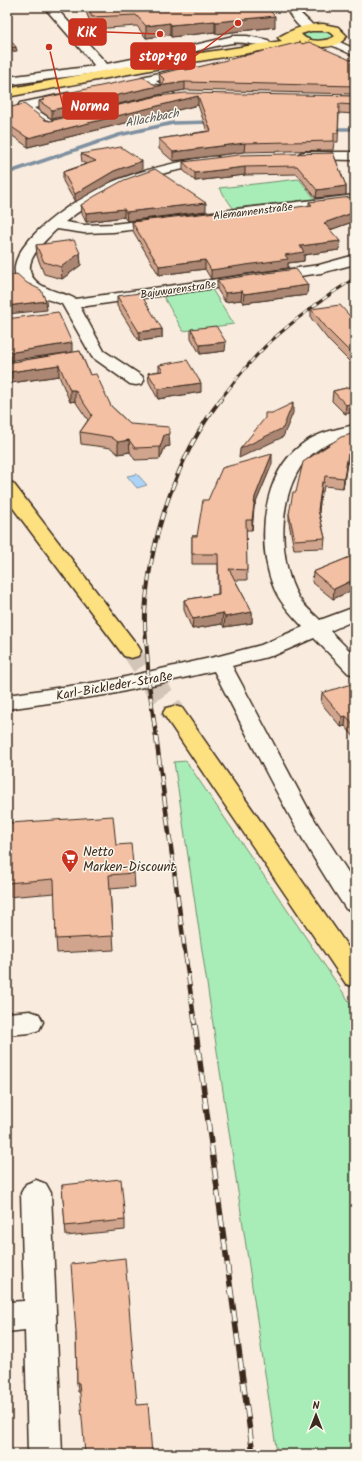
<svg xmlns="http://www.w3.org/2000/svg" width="362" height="1461" font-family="Kalam,sans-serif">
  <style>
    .green { fill: #a8edb8; stroke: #728c6b }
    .water { fill: #acd4f6; stroke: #7f90a0 }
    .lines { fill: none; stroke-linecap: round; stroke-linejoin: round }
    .stream { stroke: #7f90a0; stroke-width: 3.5 }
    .major-tunnel-far1 { stroke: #d3c5b8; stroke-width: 19; stroke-dasharray: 19 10; stroke-linecap: butt }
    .major-tunnel { stroke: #d3c5b8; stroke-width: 24; stroke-dasharray: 24 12; stroke-linecap: butt }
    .minor-casing { stroke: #3b2a1e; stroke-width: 3 }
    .major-casing { stroke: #3b2a1e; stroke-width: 3 }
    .minor { fill: #fbf7ec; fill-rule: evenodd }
    .major { fill: #fde080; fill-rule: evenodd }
    .rail-far3-casing { stroke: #3b2a1e; stroke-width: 3 }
    .rail-far2-casing { stroke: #3b2a1e; stroke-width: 4 }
    .rail-far1-casing { stroke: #3b2a1e; stroke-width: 4.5 }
    .rail-casing { stroke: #3b2a1e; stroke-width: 5.5 }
    .rail-far3 { stroke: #fbf7ec; stroke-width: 2; stroke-dasharray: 6; stroke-linecap: butt }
    .rail-far2 { stroke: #fbf7ec; stroke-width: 2.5; stroke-dasharray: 8; stroke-linecap: butt }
    .rail-far1 { stroke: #fbf7ec; stroke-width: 3; stroke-dasharray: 10; stroke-linecap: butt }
    .rail { stroke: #fbf7ec; stroke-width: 4; stroke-dasharray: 12; stroke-linecap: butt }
    .wall { fill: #d1a58d; stroke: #3b2a1e }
    .shaded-wall { fill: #aa8673; stroke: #3b2a1e }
    .building { fill: #f3c0a4; stroke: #3b2a1e }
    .labels { text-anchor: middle; stroke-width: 3; stroke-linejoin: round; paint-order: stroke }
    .far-street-label { font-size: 11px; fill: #3b2a1e; stroke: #fbf7ec }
    .far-water-label { font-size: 12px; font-style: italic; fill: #575454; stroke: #fbf7ec }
    .street-label { font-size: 13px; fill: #3b2a1e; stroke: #fbf7ec }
    .poi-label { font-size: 13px; fill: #3b2a1e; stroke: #fbf7ec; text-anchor: start }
    .leader { fill: none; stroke: #c8321e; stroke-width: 1.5 }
    .callout-dot { fill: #c8321e; stroke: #fbf7ec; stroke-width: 1.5 }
    .callout { fill: #c8321e; stroke: #c8321e; stroke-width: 1.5 }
    .callout-label { font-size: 14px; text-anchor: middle; font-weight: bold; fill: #fff }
  </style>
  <rect width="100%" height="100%" fill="#f9ecde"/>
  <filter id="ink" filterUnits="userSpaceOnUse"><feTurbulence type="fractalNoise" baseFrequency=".025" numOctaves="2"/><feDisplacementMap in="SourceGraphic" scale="8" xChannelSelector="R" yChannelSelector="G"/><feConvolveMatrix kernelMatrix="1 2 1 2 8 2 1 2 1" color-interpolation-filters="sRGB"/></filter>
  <g filter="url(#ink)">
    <path class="green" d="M 310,31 C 319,31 328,29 333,36 C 326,42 311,42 304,35 Z
      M 299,179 L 315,199 L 233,208 L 219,188 Z
      M 211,288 L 234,324 L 183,331 L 162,294 Z
      M 186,761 L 355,1010 L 355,1454 L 277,1454 L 174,762 Z"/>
    <path class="water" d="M 137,474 L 147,485 L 137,488 L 127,476 Z"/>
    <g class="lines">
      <path class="stream" d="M 332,126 L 338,129 L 355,129
        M 7,173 L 119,135 L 173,123 L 212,122"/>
      <path class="major-tunnel-far1" d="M 131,651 L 149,678"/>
      <path class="major-tunnel" d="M 149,677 L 174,713"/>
      <defs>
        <path id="minor" d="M 44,7 L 55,7 L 107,64 L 152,55 L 233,36 L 247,36 L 268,40 L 270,42 L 268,44 C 257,47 244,41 232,43 C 205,47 179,57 152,63 C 104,73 55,78 7,85 L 7,77 L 95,66 Z
          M 285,7 L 295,7 C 302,16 309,20 315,28 L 313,30 C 300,34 291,16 285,7 Z
          M 333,39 L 355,49 L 355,56 L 329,44 L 327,42 L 329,40 Z
          M 189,66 L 193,67 L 195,70 L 193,73 L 156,81 L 175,95 L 177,98 L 175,101 L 167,101 L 140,80 L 142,77 Z
          M 68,93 L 72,94 L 74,97 L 72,100 L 34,108 L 52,120 L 54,123 L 52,126 L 44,126 L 18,106 L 20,103 Z
          M 305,152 L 355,152 L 355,160 L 300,159 L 298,156 L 300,153 Z
          M 213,156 L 218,157 L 220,160 L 218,163 C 202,167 185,168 169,172 C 132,181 95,198 65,222 L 84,225 L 113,224 L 355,195 L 355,203 L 113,232 L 84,233 L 57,229 C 38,247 11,273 49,289 C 57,293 68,294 75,299 L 319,265 L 355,255 L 355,264 L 321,273 L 80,307 L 104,351 L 142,376 L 144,380 L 142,384 L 136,385 L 130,384 L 92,357 L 62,304 C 47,299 23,294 16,277 C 4,244 82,195 107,184 C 141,170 176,162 213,156 Z
          M 355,425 L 355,435 C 339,439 323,444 311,455 C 277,485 276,561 299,598 C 304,606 313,613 320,620 L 355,607 L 355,620 L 330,631 L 355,656 L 355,675 L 348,673 L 314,638 L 275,655 L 232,666 L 311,814 L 355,883 L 355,911 L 346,909 C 295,833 256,752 214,671 L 112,694 L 7,709 L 7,695 L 112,680 L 219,656 L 261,645 L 303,627 C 291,614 278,601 272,583 C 257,540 262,475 301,445 C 316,433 336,429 355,425 Z
          M 30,1011 L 39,1014 L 43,1022 L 39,1030 L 30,1033 L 7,1035 L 7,1013 Z
          M 36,1180 L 46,1184 L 51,1193 L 62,1454 L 28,1454 L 25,1330 L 7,1332 L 7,1302 L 24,1301 L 21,1193 L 26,1184 Z"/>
        <path id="major" d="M 323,24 L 338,27 L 347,36 C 337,50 318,48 303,44 L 187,63 L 7,97 L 7,89 L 187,55 L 282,41 L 278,38 C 281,35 283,35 286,33 C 299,27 309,24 323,24 ZM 311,31 L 327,31 L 335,36 C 327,42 307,43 301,34 Z
          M 7,482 L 13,483 L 138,646 L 141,651 L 138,656 L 131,658 L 124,656 L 7,500 Z
          M 174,706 L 182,708 L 355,957 L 355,987 L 346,984 L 166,718 L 163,713 L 166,708 Z"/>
      </defs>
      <use href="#minor" class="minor-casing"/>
      <use href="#major" class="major-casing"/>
      <use href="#minor" class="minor"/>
      <use href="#major" class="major"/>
      <defs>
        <path id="rail-far3" d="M 220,400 C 238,377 256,353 279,334 C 303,313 328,295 355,278"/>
        <path id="rail-far2" d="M 148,678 C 149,656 144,635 145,614 C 149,541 176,457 221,399"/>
        <path id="rail-far1" d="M 148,677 L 195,1026"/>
        <path id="rail" d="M 195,1025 L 253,1454"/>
      </defs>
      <use href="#rail-far3" class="rail-far3-casing"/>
      <use href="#rail-far2" class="rail-far2-casing"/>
      <use href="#rail-far1" class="rail-far1-casing"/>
      <use href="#rail" class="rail-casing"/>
      <use href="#rail-far3" class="rail-far3"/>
      <use href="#rail-far2" class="rail-far2"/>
      <use href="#rail-far1" class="rail-far1"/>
      <use href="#rail" class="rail"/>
    </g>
    <path class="wall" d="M 84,7 L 266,7 L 275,27 L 216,34 L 215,32 L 171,37 L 170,35 L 146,38 L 137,26 L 93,29 Z
      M 302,44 L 355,62 L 355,94 L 185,90 L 158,95 L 52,119 L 39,110 L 39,101 L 43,100 L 43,98 L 153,84 L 162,85 L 160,82 L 159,74 L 186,70 Z
      M 158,96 L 355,96 L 355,114 L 339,113 L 338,142 L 334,142 L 333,150 L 244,152 L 173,161 L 159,149 L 159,139 L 207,131 L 198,105 L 28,147 L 7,132 L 7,108 L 50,121 Z
      M 333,153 L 346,186 L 346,195 L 316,198 L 297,174 L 245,175 L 195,181 L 183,170 L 183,162 Z
      M 81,154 L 142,170 L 114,180 L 75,202 L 63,181 L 63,172 L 86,164 L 82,162 Z
      M 309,202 L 355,207 L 355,221 L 330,230 L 339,250 L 304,255 L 304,261 L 288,263 L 288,268 L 211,279 L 205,269 L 159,275 L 133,231 L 132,222 L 219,217 L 227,217 L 309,206 Z
      M 81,205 L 206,211 L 127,221 L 124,217 L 86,222 L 82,214 Z
      M 36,245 L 80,253 L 81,265 L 62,279 L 44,274 L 37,256 Z
      M 217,280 L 307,295 L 243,303 L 241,300 L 225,302 L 217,289 Z
      M 117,296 L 162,329 L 162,338 L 139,341 L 117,306 Z
      M 311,309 L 355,322 L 351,363 L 329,341 L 311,318 Z
      M 191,329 L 225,351 L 200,354 L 191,338 Z
      M 80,351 L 90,375 L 111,406 L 130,424 L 170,446 L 165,447 L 160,459 L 135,460 L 130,452 L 118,454 L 111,448 L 81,444 L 80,432 L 88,420 L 75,401 L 70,402 L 59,376 L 11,383 L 7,375 L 7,363 Z
      M 159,365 L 201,392 L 158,399 L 149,382 L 148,373 L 159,371 Z
      M 355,386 L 345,414 L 332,401 L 333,391 Z
      M 347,463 L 343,488 L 324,486 L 323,492 L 321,492 L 319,512 L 325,538 L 324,548 L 294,549 L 289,523 L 289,514 L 296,492 Z
      M 272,464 L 254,507 L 252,530 L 246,530 L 247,580 L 235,580 L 252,612 L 252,623 L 224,627 L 222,624 L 192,629 L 184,610 L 184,600 L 218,594 L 218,564 L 192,564 L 192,536 L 197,536 Z
      M 355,555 L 355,589 L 333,599 L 312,582 L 313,572 Z
      M 355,688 L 355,738 L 345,726 L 341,727 L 321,703 L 322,693 Z
      M 9,809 L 11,823 L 116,845 L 134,873 L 135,887 L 110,889 L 114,950 L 57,953 L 56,939 L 55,893 L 7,897 L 7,810 Z
      M 62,1185 L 125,1220 L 125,1230 L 66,1236 Z
      M 76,1333 L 137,1405 L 80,1392 L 78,1392 L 77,1383 Z"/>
    <path class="shaded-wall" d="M 275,16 L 275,27 L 216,34 L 216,22 Z
      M 215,21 L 215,32 L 171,37 L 171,25 Z
      M 170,23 L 170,35 L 146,38 L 146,26 Z
      M 16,47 L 17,51 L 7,52 L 7,48 Z
      M 185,82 L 185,90 L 158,95 L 52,119 L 52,110 L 158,86 Z
      M 198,96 L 198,105 L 28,147 L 28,138 Z
      M 245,143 L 244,152 L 173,161 L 173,152 Z
      M 142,161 L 142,170 L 114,180 L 75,202 L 75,194 L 114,171 Z
      M 245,167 L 245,175 L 195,181 L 195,173 Z
      M 346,186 L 346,195 L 316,198 L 317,190 Z
      M 206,203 L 206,211 L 127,221 L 126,212 Z
      M 124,209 L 124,217 L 86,222 L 86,213 Z
      M 355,212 L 355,221 L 324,232 L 324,223 Z
      M 340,241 L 339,250 L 304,255 L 304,261 L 288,263 L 288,268 L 211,279 L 211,270 L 285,255 L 300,246 Z
      M 80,253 L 81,265 L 62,279 L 61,267 Z
      M 205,260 L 205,269 L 159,275 L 159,266 Z
      M 308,285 L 307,295 L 243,303 L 244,294 Z
      M 242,291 L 241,300 L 225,302 L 225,293 Z
      M 46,301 L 47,310 L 7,314 L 7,306 Z
      M 162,329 L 162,338 L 139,341 L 139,332 Z
      M 226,342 L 225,351 L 200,354 L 200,345 Z
      M 72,343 L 72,352 L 7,361 L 7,353 Z
      M 355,351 L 355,360 L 351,363 L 351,353 Z
      M 59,365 L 59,376 L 11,383 L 10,372 Z
      M 201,383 L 201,392 L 158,399 L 158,389 Z
      M 70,390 L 75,390 L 75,401 L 70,402 Z
      M 355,402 L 355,412 L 345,414 L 346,405 Z
      M 293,403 L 293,413 L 283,437 L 239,458 L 240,449 Z
      M 169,434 L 170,446 L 165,447 L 160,459 L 160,447 L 164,435 Z
      M 129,440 L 130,452 L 118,454 L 118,442 Z
      M 355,449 L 355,458 L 347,463 L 343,488 L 344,478 L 348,454 Z
      M 272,454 L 272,464 L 254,507 L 252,530 L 252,520 L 255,497 Z
      M 322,482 L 321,492 L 318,520 L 318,510 Z
      M 355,579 L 355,589 L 333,599 L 334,589 Z
      M 252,612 L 252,623 L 224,627 L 225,617 Z
      M 223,613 L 222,624 L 192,629 L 193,619 Z
      M 7,655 L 11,655 L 12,665 L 7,666 Z
      M 346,716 L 345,726 L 341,727 L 342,717 Z
      M 7,1406 L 8,1454 L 7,1454 Z"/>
    <path class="building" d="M 88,7 L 266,7 L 275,16 L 216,22 L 215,21 L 171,25 L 170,23 L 146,26 L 136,15 L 92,17 Z
      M 7,36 L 16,47 L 7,48 Z
      M 300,42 L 302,44 L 309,42 L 355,62 L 355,86 L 185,82 L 158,86 L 52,110 L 39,101 L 45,100 L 43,98 L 144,77 L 153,84 L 162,85 L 165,80 L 159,74 L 183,68 L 186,70 Z
      M 185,93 L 355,96 L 355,105 L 339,104 L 338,133 L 334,133 L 334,141 L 245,143 L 173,152 L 159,139 L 211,131 L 198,96 L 28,138 L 7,124 L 7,108 L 24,104 L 45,120 L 50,121 L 158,96 Z
      M 121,147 L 142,161 L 114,171 L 75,194 L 63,172 L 96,161 L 81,154 Z
      M 333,153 L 346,186 L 317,190 L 297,166 L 245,167 L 195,173 L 183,162 L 238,155 Z
      M 155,169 L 206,203 L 126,212 L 124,209 L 86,213 L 81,205 L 95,196 L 124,180 Z
      M 351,197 L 355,207 L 355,212 L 324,223 L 340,241 L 300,246 L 304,252 L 285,255 L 288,259 L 211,270 L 205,260 L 159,266 L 132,222 L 216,212 L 219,217 L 227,217 L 312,205 L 309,202 Z
      M 74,240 L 80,253 L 61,267 L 44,262 L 36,245 Z
      M 7,267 L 11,275 L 17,274 L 27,283 L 41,290 L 46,301 L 7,306 Z
      M 296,269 L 308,285 L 244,294 L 242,291 L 225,293 L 217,280 Z
      M 140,293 L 162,329 L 139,332 L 117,296 Z
      M 340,305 L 355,322 L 355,351 L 351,353 L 330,332 L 311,309 Z
      M 58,312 L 72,343 L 7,353 L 7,319 Z
      M 216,326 L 226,342 L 200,345 L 191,329 Z
      M 80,351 L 90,375 L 96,374 L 111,406 L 130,424 L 169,427 L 169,434 L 164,435 L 160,447 L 135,448 L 129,440 L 118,442 L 111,437 L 80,432 L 92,415 L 75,390 L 70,390 L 59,365 L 10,372 L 7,365 L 7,363 Z
      M 187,360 L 201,383 L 158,389 L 148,373 L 163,371 L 159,365 Z
      M 355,386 L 355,402 L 346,405 L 333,391 Z
      M 293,403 L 283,428 L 240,449 L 265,418 L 265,413 L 272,413 Z
      M 355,433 L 355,449 L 348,454 L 344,478 L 325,476 L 324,483 L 322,482 L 318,510 L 325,538 L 295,540 L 289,514 L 293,492 L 296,492 L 303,462 L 341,437 Z
      M 272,454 L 255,497 L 252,520 L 246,520 L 247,570 L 229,569 L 252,612 L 225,617 L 223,613 L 193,619 L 184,600 L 219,594 L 218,554 L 192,554 L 192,536 L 197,536 L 203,500 L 208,500 L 222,468 Z
      M 355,555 L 355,579 L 334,589 L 313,572 Z
      M 7,640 L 11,655 L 7,655 Z
      M 351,684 L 355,688 L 355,726 L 346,716 L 342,717 L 322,693 Z
      M 9,809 L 10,823 L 113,816 L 116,845 L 131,844 L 134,873 L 109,875 L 113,936 L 56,939 L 54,879 L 7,883 L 7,810 Z
      M 121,1179 L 125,1220 L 65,1226 L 62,1185 Z
      M 125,1258 L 137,1405 L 148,1404 L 152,1454 L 85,1454 L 79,1383 L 77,1383 L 76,1333 L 71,1264 Z"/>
  </g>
  <defs>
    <symbol id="supermarket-pin" viewBox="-11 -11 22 30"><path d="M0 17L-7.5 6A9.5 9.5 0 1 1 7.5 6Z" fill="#c8321e" stroke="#fbf7ec"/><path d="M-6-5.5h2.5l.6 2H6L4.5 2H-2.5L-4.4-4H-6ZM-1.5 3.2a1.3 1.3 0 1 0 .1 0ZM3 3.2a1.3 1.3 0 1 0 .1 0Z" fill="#fff"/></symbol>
  </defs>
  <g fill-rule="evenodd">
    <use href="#supermarket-pin" x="60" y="848" width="20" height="27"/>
  </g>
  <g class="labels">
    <g class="far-street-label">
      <text transform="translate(253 211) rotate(-7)" y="4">Alemannenstraße</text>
      <text transform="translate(178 289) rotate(-8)" y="4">Bajuwarenstraße</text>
    </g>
    <g class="far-water-label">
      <text transform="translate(152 118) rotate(-11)" y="4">Allachbach</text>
    </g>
    <g class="street-label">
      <text transform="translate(114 685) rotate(-10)" y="5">Karl-Bickleder-Straße</text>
    </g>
    <g class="poi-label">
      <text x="83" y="856">Netto<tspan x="83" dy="15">Marken-Discount</tspan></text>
    </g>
  </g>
  <path class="leader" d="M160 34L106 32M238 23L195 56M49 47L63 106"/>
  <g class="callout-dot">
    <circle cx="160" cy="34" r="4"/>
    <circle cx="238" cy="23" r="4"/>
    <circle cx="49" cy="47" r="4"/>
  </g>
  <g class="callout">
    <rect x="69" y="19" width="37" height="26" rx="4"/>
    <rect x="131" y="43" width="64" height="26" rx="4"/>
    <rect x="63" y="93" width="55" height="26" rx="4"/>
  </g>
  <g class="callout-label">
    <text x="87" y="37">KiK</text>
    <text x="163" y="61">stop+go</text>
    <text x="90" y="111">Norma</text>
  </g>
  <rect width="362" height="1461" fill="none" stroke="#fbf7ec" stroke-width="24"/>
  <rect x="12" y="12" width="338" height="1437" fill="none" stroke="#3b2a1e" stroke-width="1.5" filter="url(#ink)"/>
  <g transform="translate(316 1415)" stroke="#fbf7ec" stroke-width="3" paint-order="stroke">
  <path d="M0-3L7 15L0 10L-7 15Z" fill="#3b2a1e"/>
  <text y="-6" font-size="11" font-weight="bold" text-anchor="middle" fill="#3b2a1e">N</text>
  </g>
</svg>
